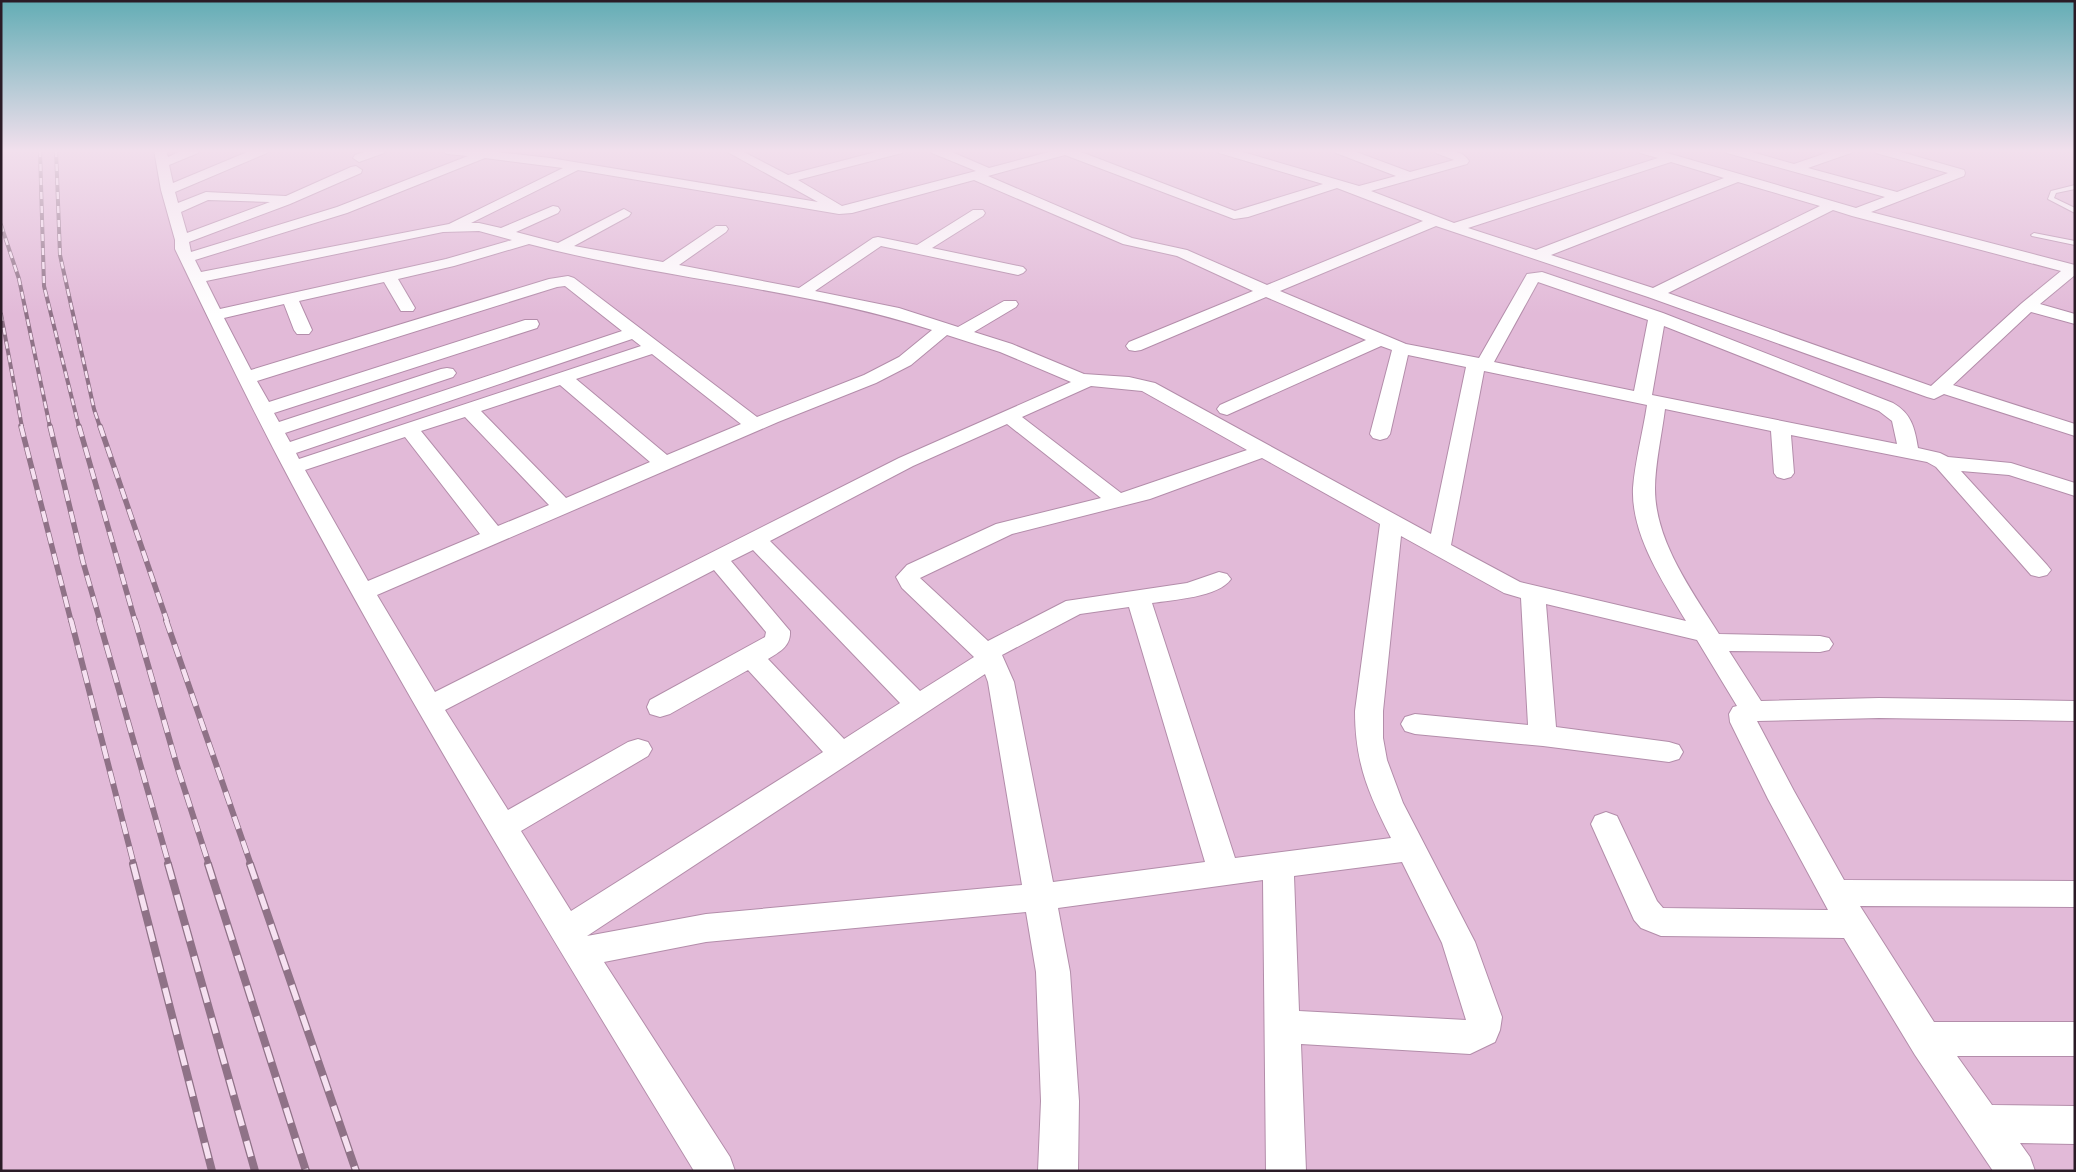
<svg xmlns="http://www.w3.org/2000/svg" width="2076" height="1172" font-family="Raleway,sans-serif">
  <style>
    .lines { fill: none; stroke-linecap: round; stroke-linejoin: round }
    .lane-casing { stroke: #b38daa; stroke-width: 2 }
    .street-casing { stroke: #b38daa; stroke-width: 2 }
    .lane { fill: #fff; fill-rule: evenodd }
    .street { fill: #fff; fill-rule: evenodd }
    .rail-far3-casing { stroke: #8f7287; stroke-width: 4 }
    .rail-far2-casing { stroke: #8f7287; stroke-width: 5.5 }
    .rail-far1-casing { stroke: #8f7287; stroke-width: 6 }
    .rail-casing { stroke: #8f7287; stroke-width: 8 }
    .rail-far3 { stroke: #f6e1f1; stroke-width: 2.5; stroke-dasharray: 7; stroke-linecap: butt }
    .rail-far2 { stroke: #f6e1f1; stroke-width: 4; stroke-dasharray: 11; stroke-linecap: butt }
    .rail-far1 { stroke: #f6e1f1; stroke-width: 4.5; stroke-dasharray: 13; stroke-linecap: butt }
    .rail { stroke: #f6e1f1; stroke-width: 5.5; stroke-dasharray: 16; stroke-linecap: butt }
  </style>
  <rect width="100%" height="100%" fill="#e2bad8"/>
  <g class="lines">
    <defs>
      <path id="lane" d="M 2075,185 L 2075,189 L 2056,193 L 2054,198 L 2075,208 L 2075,213 L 2048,199 L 2051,191 Z
        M 2034,233 L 2075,241 L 2075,245 L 2032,236 L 2031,235 Z"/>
      <path id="street" d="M 154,150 L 166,150 L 168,157 L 183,150 L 200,150 L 198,153 L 169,165 L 173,183 L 252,150 L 269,150 L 267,153 L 175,192 L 178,203 L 206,192 L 286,196 L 351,167 L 356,166 L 362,170 L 361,173 L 290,204 L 189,242 L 191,252 L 337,207 L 468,156 L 447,154 L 441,150 L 479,150 L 550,158 L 818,202 L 724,150 L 740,150 L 788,175 L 883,150 L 904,150 L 902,153 L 798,180 L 842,206 L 976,171 L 932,153 L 930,150 L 947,150 L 989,168 L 1056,150 L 1076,150 L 1235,211 L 1323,184 L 1219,153 L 1217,150 L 1236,150 L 1359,186 L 1396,176 L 1336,153 L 1334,150 L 1351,150 L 1410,172 L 1454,160 L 1436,153 L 1434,150 C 1447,150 1461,149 1469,161 L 1467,164 L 1371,191 L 1454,223 L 1658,158 L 1640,153 L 1638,150 L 1657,150 L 1856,208 L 1885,197 L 1727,153 L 1725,150 L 1745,150 L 1794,164 L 1835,150 L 1853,150 L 1851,153 L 1808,168 L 1897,192 L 1948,173 L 1876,153 L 1874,150 L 1894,150 L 1964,170 L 1965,173 L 1964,176 L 1871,212 L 2075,265 L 2075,275 L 2040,304 L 2075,314 L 2075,324 L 2031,312 L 1953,385 L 2075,424 L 2075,436 L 1944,394 L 1934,399 L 1927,397 L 1648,297 L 1436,226 L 1280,291 L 1406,344 L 1479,358 L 1527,274 L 1542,272 L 1663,313 L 1893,403 C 1911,413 1915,428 1918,448 L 1940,453 L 1948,457 L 2011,463 L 2075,483 L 2075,496 L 2009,475 L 1961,471 L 2047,565 L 2051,570 L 2047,575 L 2039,577 L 2031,575 L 1936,467 L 1927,462 L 1791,435 L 1794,473 L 1791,477 L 1784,479 L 1777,477 L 1774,473 L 1771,431 L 1665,409 C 1662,434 1655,464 1655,489 C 1655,541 1692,591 1719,634 L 1820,636 L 1829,638 L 1833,644 L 1829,650 L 1820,652 L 1729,651 L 1761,701 L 1879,698 L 2075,701 L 2075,721 L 1879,718 L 1757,721 L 1794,791 L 1844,880 L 2075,881 L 2075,907 L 1860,906 L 1934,1022 L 2075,1022 L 2075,1056 L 1957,1056 L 1992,1105 L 2075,1106 L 2075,1144 L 2020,1143 L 2030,1157 L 2035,1171 L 1993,1171 L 1915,1055 L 1844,938 L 1661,936 L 1641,928 L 1634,920 L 1591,824 L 1595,816 L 1606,812 L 1617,816 L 1657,901 L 1663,908 L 1828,910 L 1768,799 L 1730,722 L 1729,714 L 1733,707 L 1737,706 L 1697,640 L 1546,604 L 1556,727 L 1669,742 L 1679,745 L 1683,752 L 1679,759 L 1669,762 L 1543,746 L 1415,734 L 1405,731 L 1401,724 L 1405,717 L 1415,714 L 1528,725 L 1521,598 L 1504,593 L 1401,536 L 1383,711 L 1383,738 L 1387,760 L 1403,803 L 1475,942 L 1502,1017 L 1500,1030 L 1495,1042 L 1470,1054 L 1301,1044 L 1306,1171 L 1266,1171 L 1263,880 L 1058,908 L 1070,972 L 1079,1101 L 1078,1171 L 1038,1171 L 1041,1101 L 1036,972 L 1026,912 L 706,942 L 604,962 L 730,1157 L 735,1171 L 694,1171 C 556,944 418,720 293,486 C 251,408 213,328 175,249 L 175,240 L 161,190 ZM 1065,155 L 1234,219 L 1248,217 L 1337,188 L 1423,221 L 1267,285 L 1187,250 L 1132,238 L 988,176 ZM 485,158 L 563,168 L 449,224 L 201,272 L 195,260 L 347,213 ZM 1671,162 L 1724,178 L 1536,250 L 1468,228 ZM 578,170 L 839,214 L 852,213 L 974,180 L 1123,244 L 1177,256 L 1253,291 L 1129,342 L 1126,346 L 1129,350 L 1135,351 L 1141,350 L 1266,297 L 1366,340 L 1220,405 L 1217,409 L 1220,413 L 1227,415 L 1381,346 L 1392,350 L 1370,434 L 1373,438 L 1380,440 L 1387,438 L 1390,434 L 1408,355 L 1466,367 L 1431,534 L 1155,383 L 1129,377 L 1084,374 L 1012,344 L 974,332 L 1016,307 L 1018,304 L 1016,301 L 1004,301 L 958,327 L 899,308 L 815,291 L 881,246 L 1018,275 L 1023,273 L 1026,270 L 1023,267 L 932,248 L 983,216 L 985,213 L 983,210 L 973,210 L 917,245 L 878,237 L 873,238 L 799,288 L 679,265 L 726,232 L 728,229 L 726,226 L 716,226 L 663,262 L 574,246 L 629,216 L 631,213 L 624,209 L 558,243 L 516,232 L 558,213 L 560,210 L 558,207 L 553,206 L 501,228 L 479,223 L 471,223 ZM 1738,182 L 1820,206 L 1653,288 L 1551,255 ZM 208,200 L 270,202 L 187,233 L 181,212 ZM 1833,210 L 1852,216 L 2061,271 L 2022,303 L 1931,386 L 1668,293 ZM 479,231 L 512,240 L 446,259 L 220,309 L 206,281 L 443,232 ZM 529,244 C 662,279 801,288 932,330 L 899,357 L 864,375 L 757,417 L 574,278 L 568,276 L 549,279 L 251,370 L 224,318 L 284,304 L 294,330 L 297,334 L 309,334 L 312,330 L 299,301 L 384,282 L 401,311 L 413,311 L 415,308 L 398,279 L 454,266 ZM 1538,282 L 1648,320 L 1634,391 L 1494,362 ZM 565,286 L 622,331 L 290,442 L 285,433 L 453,377 L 456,373 L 453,369 L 447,368 L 441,369 L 279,422 L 274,413 L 537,328 L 539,324 L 537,320 L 525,320 L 269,402 L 257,381 L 557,287 ZM 1664,326 L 1879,411 L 1892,421 L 1897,444 L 1652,395 ZM 947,335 L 1000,352 L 1071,382 L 899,458 L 435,692 L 377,595 L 778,422 L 876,383 L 911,365 ZM 632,339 L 641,346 L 299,459 L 296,453 ZM 652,354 L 741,424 L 667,455 L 576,379 ZM 1484,371 L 1647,405 C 1643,432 1635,461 1633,488 C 1631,535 1663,582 1686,621 L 1520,582 L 1451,545 ZM 560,385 L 650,462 L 566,498 L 481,411 ZM 1091,386 L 1142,391 L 1247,450 L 1121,493 L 1022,417 ZM 465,417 L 549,505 L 498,526 L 421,431 ZM 1007,424 L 1101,498 L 996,524 L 907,565 L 896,577 L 902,588 L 974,657 L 920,691 L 770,541 L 913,466 ZM 405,437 L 480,534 L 368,581 L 305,470 ZM 1262,458 L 1380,524 L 1355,711 C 1355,762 1368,793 1391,838 L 1235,858 L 1152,603 C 1173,600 1219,597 1231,579 L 1227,574 L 1219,572 L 1187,583 L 1066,601 L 988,641 L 920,578 L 1012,534 L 1150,499 ZM 753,550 L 900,703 L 844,739 L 768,659 C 780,652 791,646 790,631 L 731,561 ZM 714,570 L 766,632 L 765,637 L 650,700 L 647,707 L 650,714 L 660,717 L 670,714 L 748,670 L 823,752 L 571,911 L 521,831 L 648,756 L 652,749 L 648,742 L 638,739 L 628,742 L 508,810 L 445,710 ZM 1129,607 L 1205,862 L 1053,882 L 1014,682 L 1002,655 L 1080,614 ZM 985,674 L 988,682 L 1022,885 L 706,914 L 587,936 ZM 1402,862 L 1442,943 L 1466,1020 L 1299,1011 L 1294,876 Z
        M 369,150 L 386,150 L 384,153 L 359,162 L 353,158 L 355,155 Z"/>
    </defs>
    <use href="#lane" class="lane-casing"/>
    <use href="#street" class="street-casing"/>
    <use href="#lane" class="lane"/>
    <use href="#street" class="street"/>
    <defs>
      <path id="rail-far3" d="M 40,150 L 44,286 L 79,427
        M 56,150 L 60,255 L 94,409 L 100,427
        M 1,225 L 19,279 L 50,427
        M 1,314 L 22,427"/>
      <path id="rail-far2" d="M 21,426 L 71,621
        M 50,426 L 83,562 L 100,621
        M 79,426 L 135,621
        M 100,426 L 167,621"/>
      <path id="rail-far1" d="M 71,620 L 134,865
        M 99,620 L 169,865
        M 135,620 L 177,766 L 209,865
        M 166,620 L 251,865"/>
      <path id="rail" d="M 133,864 L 212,1171
        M 168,864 L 255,1171
        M 208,864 L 306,1171
        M 250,864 L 356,1171"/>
    </defs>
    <use href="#rail-far3" class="rail-far3-casing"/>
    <use href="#rail-far2" class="rail-far2-casing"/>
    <use href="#rail-far1" class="rail-far1-casing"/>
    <use href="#rail" class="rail-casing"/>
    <use href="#rail-far3" class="rail-far3"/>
    <use href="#rail-far2" class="rail-far2"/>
    <use href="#rail-far1" class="rail-far1"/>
    <use href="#rail" class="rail"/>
  </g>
  <linearGradient id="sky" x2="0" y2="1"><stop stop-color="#63adb5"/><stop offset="0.48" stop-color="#f2e0ed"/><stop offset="1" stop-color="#f2e0ed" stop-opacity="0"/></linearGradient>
  <rect width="2076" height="314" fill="url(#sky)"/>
  <rect width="2076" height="1172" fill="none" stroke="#2a1b26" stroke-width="5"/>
</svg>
